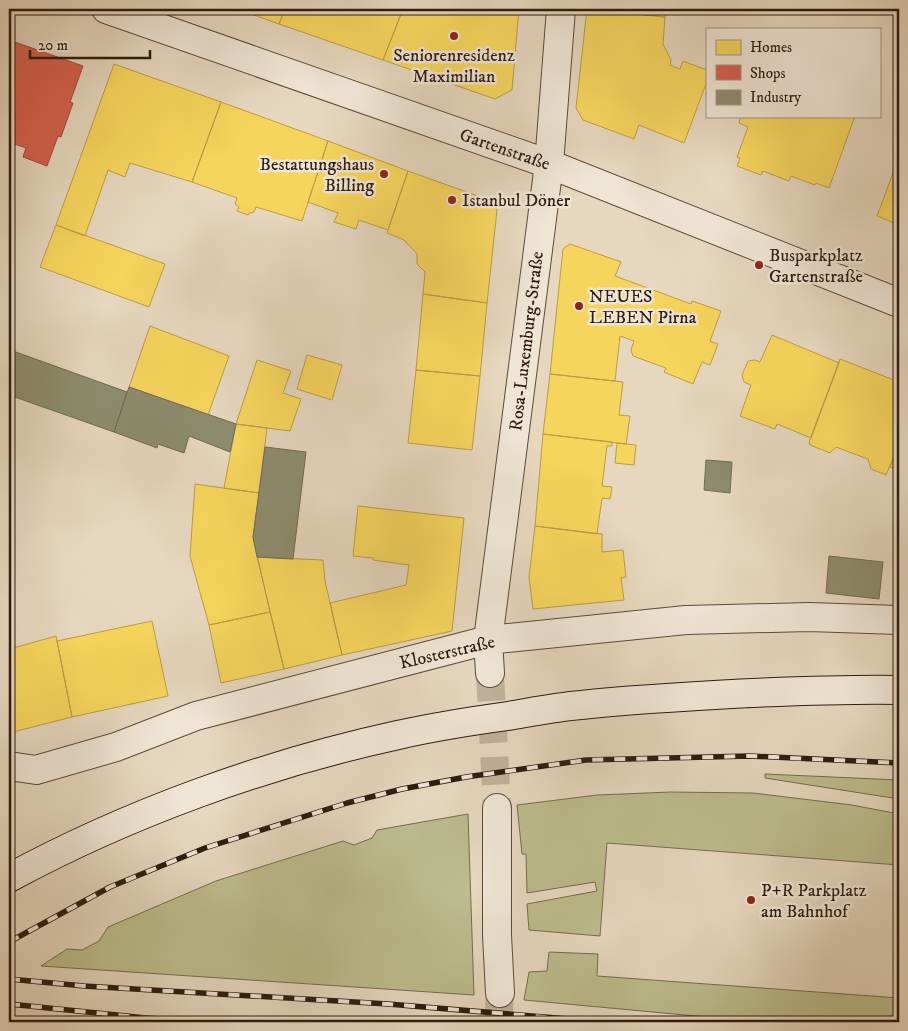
<svg xmlns="http://www.w3.org/2000/svg" width="908" height="1031" font-family="'IM FELL DW Pica',serif">
  <style>
    .green { fill: #bcbc8c; stroke: #756c4e }
    .homes { fill: #f6d55c; stroke: #ba9d45 }
    .shops { fill: #d6604d; stroke: #a44b3a }
    .industry { fill: #8c8c6e; stroke: #706a52 }
    .lines { fill: none; stroke-linecap: round; stroke-linejoin: round }
    .street-tunnel { stroke: #c1b19b; stroke-width: 28; stroke-dasharray: 28 14; stroke-linecap: butt }
    .street-casing { stroke: #5c4a3b; stroke-width: 30 }
    .secondary-casing { stroke: #2e1b0f; stroke-width: 30 }
    .street { stroke: #efe5d5; stroke-width: 28 }
    .secondary { stroke: #efe5d5; stroke-width: 28 }
    .rail-casing { stroke: #2e1b0f; stroke-width: 5.5 }
    .rail { stroke: #efe5d5; stroke-width: 4; stroke-dasharray: 11; stroke-linecap: butt }
    .poi-dot { fill: #8f2418; stroke: #efe5d5; stroke-width: 2 }
    .labels { text-anchor: middle; stroke-width: 5; stroke-linejoin: round; paint-order: stroke }
    .poi-label { font-size: 18px; fill: #2e1b0f; stroke: #efe5d5; text-anchor: start }
    .street-label { font-size: 18px; fill: #2e1b0f; stroke: #efe5d5 }
  </style>
  <rect width="100%" height="100%" fill="#e6d7be"/>
  <filter id="stains"><feTurbulence type="fractalNoise" baseFrequency=".004" numOctaves="4"/><feColorMatrix values="0 0 0 0 .2 0 0 0 0 .09 0 0 0 0 .02 0 0 0 .5 -.17"/></filter>
  <radialGradient id="worn" r=".72"><stop offset=".6" stop-color="#630" stop-opacity="0"/><stop offset="1" stop-color="#630" stop-opacity=".3"/></radialGradient>
  <path class="green" d="M 765,774 L 899,780 L 899,799 L 765,778 Z
    M 671,792 L 753,793 L 852,805 L 899,814 L 899,865 L 607,843 L 600,936 L 529,930 L 527,904 L 597,891 L 595,882 L 527,893 L 526,854 L 522,854 L 517,805 L 597,795 Z
    M 468,814 L 474,995 L 41,966 L 67,949 L 82,950 L 99,941 L 108,927 L 216,881 L 343,841 L 354,845 L 372,838 L 377,830 Z
    M 549,952 L 598,954 L 597,976 L 899,998 L 899,1022 L 760,1022 L 524,1000 L 529,972 L 547,971 Z"/>
  <path class="homes" d="M 237,9 L 285,9 L 279,24 Z
    M 285,9 L 403,9 L 383,60 L 279,24 Z
    M 403,9 L 438,9 L 447,13 L 448,9 L 519,9 L 512,90 L 495,99 L 383,60 Z
    M 587,9 L 665,17 L 663,44 L 671,60 L 670,65 L 680,69 L 683,61 L 707,70 L 707,81 L 684,143 L 639,125 L 634,139 L 583,120 L 576,108 Z
    M 589,9 L 666,9 L 665,17 Z
    M 114,64 L 221,102 L 192,182 L 130,163 L 125,177 L 108,170 L 85,236 L 56,225 Z
    M 221,102 L 328,141 L 302,221 L 256,207 L 254,212 L 249,213 L 248,215 L 237,211 L 239,207 L 235,204 L 237,198 L 192,182 Z
    M 741,116 L 855,116 L 829,188 L 816,183 L 815,185 L 791,176 L 789,181 L 763,171 L 761,175 L 737,166 L 740,158 L 737,157 L 748,127 L 739,123 Z
    M 328,141 L 408,171 L 388,230 L 359,220 L 356,229 L 334,222 L 338,213 L 308,202 Z
    M 899,157 L 899,225 L 877,216 Z
    M 408,171 L 489,200 L 497,210 L 487,303 L 423,294 L 425,272 L 417,264 L 417,254 L 404,240 L 387,233 Z
    M 56,225 L 165,264 L 149,307 L 40,267 Z
    M 570,244 L 621,262 L 615,276 L 691,304 L 692,301 L 721,311 L 710,341 L 718,344 L 710,365 L 702,362 L 693,384 L 664,372 L 666,368 L 633,356 L 631,350 L 634,341 L 620,336 L 615,381 L 550,374 L 563,249 Z
    M 423,294 L 487,303 L 480,376 L 416,370 Z
    M 150,326 L 229,356 L 208,415 L 129,387 Z
    M 772,335 L 839,363 L 811,438 L 777,424 L 775,429 L 740,416 L 751,385 L 744,382 L 742,375 L 748,361 L 755,360 L 760,362 Z
    M 307,355 L 342,365 L 332,400 L 297,389 Z
    M 840,359 L 899,382 L 899,444 L 886,475 L 871,469 L 868,459 L 836,447 L 830,453 L 810,445 L 809,442 Z
    M 257,360 L 291,371 L 283,393 L 301,399 L 290,431 L 236,424 Z
    M 416,370 L 480,376 L 472,450 L 408,443 Z
    M 550,374 L 623,382 L 619,415 L 630,416 L 626,444 L 543,434 Z
    M 236,424 L 267,428 L 259,493 L 224,488 Z
    M 543,434 L 612,442 L 612,446 L 607,446 L 602,486 L 612,487 L 610,499 L 602,498 L 597,534 L 535,526 Z
    M 617,443 L 636,445 L 634,465 L 615,463 Z
    M 899,444 L 899,471 L 890,467 Z
    M 195,484 L 259,493 L 253,537 L 270,612 L 209,625 L 190,556 Z
    M 358,506 L 464,518 L 452,631 L 342,655 L 330,603 L 406,585 L 409,565 L 373,560 L 373,558 L 353,556 Z
    M 535,526 L 602,534 L 602,552 L 623,550 L 626,577 L 621,578 L 624,600 L 533,609 L 529,577 Z
    M 257,557 L 323,560 L 325,581 L 342,655 L 284,669 Z
    M 270,612 L 284,669 L 221,683 L 209,625 Z
    M 152,621 L 168,696 L 72,717 L 57,641 Z
    M 56,636 L 72,717 L 9,733 L 9,646 L 17,647 Z"/>
  <path class="shops" d="M 9,40 L 83,66 L 70,102 L 73,103 L 61,137 L 58,136 L 47,166 L 23,157 L 26,148 L 9,142 Z"/>
  <path class="industry" d="M 13,351 L 127,392 L 114,432 L 9,395 L 9,362 Z
    M 129,387 L 236,424 L 230,452 L 189,436 L 184,453 L 158,444 L 157,448 L 114,432 Z
    M 265,447 L 306,452 L 293,559 L 257,557 L 253,537 Z
    M 706,460 L 732,462 L 730,493 L 704,490 Z
    M 829,556 L 883,562 L 879,599 L 826,593 Z"/>
  <g class="lines">
    <path class="street-tunnel" d="M 490,673 L 497,808
      M 498,1022 L 500,993"/>
    <defs>
      <path id="street" d="M 106,9 L 549,164 L 899,303
        M 490,673 L 488,640 L 549,164 L 561,9
        M 9,766 L 36,770 L 116,747 L 196,716 L 488,640 L 686,620 L 809,617 L 899,620
        M 497,808 L 497,935 L 500,993"/>
      <path id="secondary" d="M 9,878 C 129,813 265,764 398,735 C 434,727 471,721 508,716 C 532,712 556,707 581,705 C 637,699 695,696 751,693 C 801,691 850,689 899,690"/>
    </defs>
    <use href="#street" class="street-casing"/>
    <use href="#secondary" class="secondary-casing"/>
    <use href="#street" class="street"/>
    <use href="#secondary" class="secondary"/>
    <defs>
      <path id="rail" d="M 9,942 L 110,887 L 205,848 L 347,803 L 402,789 L 466,777 L 586,760 L 750,756 L 899,763
        M 9,979 L 84,986 L 388,1004 L 605,1022
        M 9,1004 L 146,1018 L 206,1022"/>
    </defs>
    <use href="#rail" class="rail-casing"/>
    <use href="#rail" class="rail"/>
  </g>
  <g class="poi-dot">
    <circle cx="454" cy="36" r="5"/>
    <circle cx="384" cy="174" r="5"/>
    <circle cx="452" cy="200" r="5"/>
    <circle cx="759" cy="265" r="5"/>
    <circle cx="579" cy="306" r="5"/>
    <circle cx="751" cy="900" r="5"/>
  </g>
  <g class="labels">
    <g class="poi-label">
      <text x="454" y="61" text-anchor="middle">Seniorenresidenz<tspan x="454" dy="21">Maximilian</tspan></text>
      <text x="374" y="170" text-anchor="end">Bestattungshaus<tspan x="374" dy="21">Billing</tspan></text>
      <text x="462" y="206">Istanbul Döner</text>
      <text x="769" y="261">Busparkplatz<tspan x="769" dy="21">Gartenstraße</tspan></text>
      <text x="589" y="302">NEUES<tspan x="589" dy="21">LEBEN Pirna</tspan></text>
      <text x="761" y="896">P+R Parkplatz<tspan x="761" dy="21">am Bahnhof</tspan></text>
    </g>
    <g class="street-label">
      <text transform="translate(505 149) rotate(19)" y="6">Gartenstraße</text>
      <text transform="translate(526 341) rotate(-83)" y="6">Rosa-Luxemburg-Straße</text>
      <text transform="translate(447 652) rotate(-13)" y="6">Klosterstraße</text>
    </g>
  </g>
  <rect width="908" height="1031" fill="none" stroke="#e6d7be" stroke-width="30"/>
  <rect x="10" y="10" width="888" height="1011" fill="none" stroke="#2e1b0f" stroke-width="2.5"/>
  <rect x="15" y="15" width="878" height="1001" fill="none" stroke="#2e1b0f"/>
  <rect x="706" y="28" width="175" height="90" fill="#efe5d5" stroke="#a29486"/>
  <rect x="716" y="40" width="25" height="15" fill="#f6d55c" stroke="#a29486"/>
  <text x="750" y="52" font-size="15" fill="#2e1b0f">Homes</text>
  <rect x="716" y="65" width="25" height="15" fill="#d6604d" stroke="#a29486"/>
  <text x="750" y="78" font-size="15" fill="#2e1b0f">Shops</text>
  <rect x="716" y="90" width="25" height="15" fill="#8c8c6e" stroke="#a29486"/>
  <text x="750" y="102" font-size="15" fill="#2e1b0f">Industry</text>
  <path d="M30 50v8h120v-8" fill="none" stroke="#2e1b0f" stroke-width="2.5"/>
  <text x="38" y="50" font-size="15" fill="#2e1b0f" stroke="#efe5d5" stroke-width="4" paint-order="stroke">20 m</text>
  <rect width="100%" height="100%" filter="url(#stains)"/>
  <rect width="100%" height="100%" fill="url(#worn)"/>
</svg>
